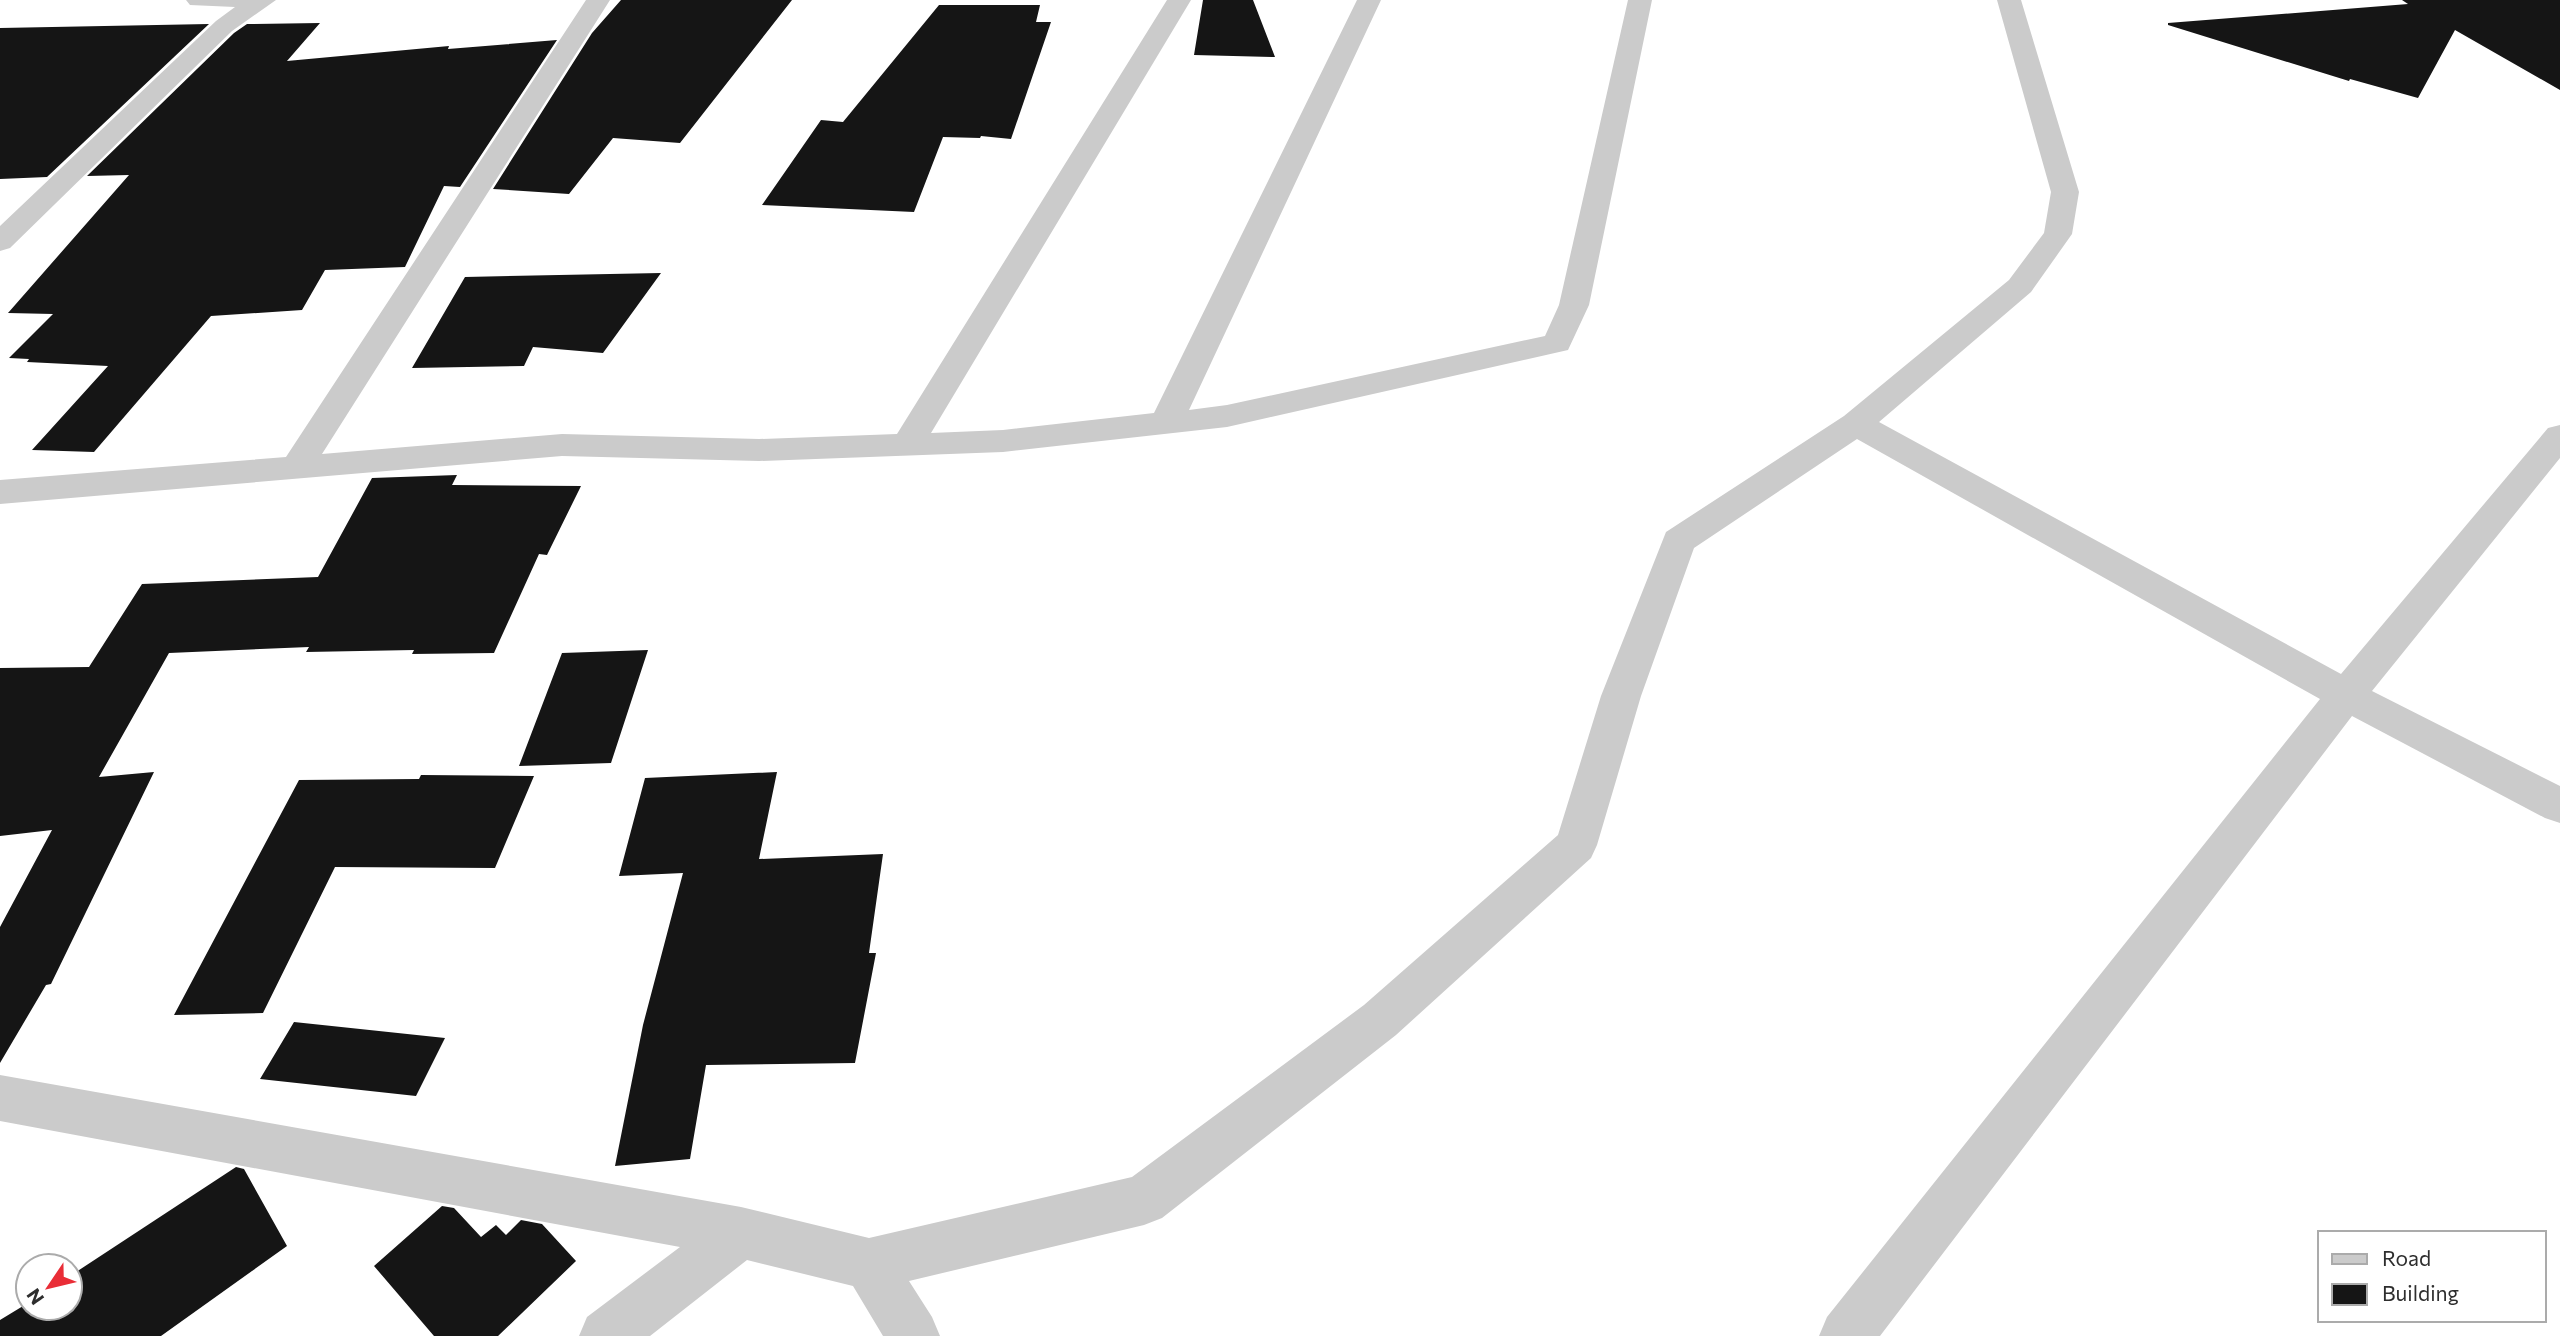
<svg xmlns="http://www.w3.org/2000/svg" width="2560" height="1336" font-family="Commissioner,sans-serif">
  <style>
    .building { fill: #151515 }
    .lines { fill: none; stroke-linecap: round; stroke-linejoin: round }
    .minor { fill: #cbcbcb; fill-rule: evenodd }
  </style>
  <rect width="100%" height="100%" fill="#fff"/>
  <path class="building" d="M 621,0 L 792,0 L 680,143 L 613,138 L 569,194 L 493,189 L 592,33 Z
    M 1203,0 L 1253,0 L 1275,57 L 1194,55 Z
    M 2402,0 L 2560,0 L 2560,90 L 2455,30 L 2418,98 L 2350,79 L 2349,81 L 2168,25 L 2168,23 L 2408,4 Z
    M 939,5 L 1040,5 L 1036,22 L 1051,22 L 1011,139 L 981,136 L 980,138 L 943,137 L 914,212 L 762,205 L 821,120 L 843,122 Z
    M 320,23 L 287,61 L 449,46 L 448,49 L 557,40 L 460,187 L 444,186 L 405,267 L 325,270 L 302,310 L 211,316 L 94,452 L 32,450 L 108,366 L 27,362 L 29,359 L 9,358 L 53,314 L 8,313 L 129,175 L 87,176 L 234,33 L 247,24 Z
    M 209,24 L 47,177 L 0,179 L 0,28 Z
    M 661,273 L 603,353 L 533,347 L 524,366 L 412,368 L 465,277 Z
    M 457,475 L 452,485 L 581,486 L 547,555 L 539,554 L 494,653 L 412,654 L 414,650 L 306,652 L 309,647 L 169,653 L 99,777 L 154,772 L 51,984 L 46,985 L 0,1063 L 0,927 L 52,830 L 0,836 L 0,668 L 89,667 L 142,584 L 318,577 L 372,478 Z
    M 648,650 L 611,763 L 519,766 L 562,653 Z
    M 777,772 L 759,859 L 883,854 L 869,953 L 876,953 L 855,1063 L 706,1065 L 690,1159 L 615,1166 L 643,1025 L 683,873 L 619,876 L 645,778 Z
    M 421,775 L 534,776 L 495,868 L 335,867 L 263,1013 L 174,1015 L 299,780 L 419,779 Z
    M 294,1022 L 445,1038 L 416,1096 L 260,1079 Z
    M 236,1167 L 244,1169 L 287,1246 L 161,1336 L 0,1336 L 0,1320 L 28,1303 L 28,1308 L 70,1308 L 70,1276 Z
    M 442,1206 L 454,1208 L 481,1237 L 496,1225 L 506,1235 L 521,1220 L 542,1224 L 576,1261 L 498,1336 L 434,1336 L 374,1266 Z"/>
  <g class="lines">
    <path class="minor" d="M 186,0 L 276,0 L 232,31 L 10,248 L 0,251 L 0,226 L 216,21 L 235,7 L 190,5 Z
      M 586,0 L 610,0 L 322,454 L 562,434 L 759,439 L 897,434 L 1167,0 L 1191,0 L 931,433 L 1003,430 L 1154,413 L 1357,0 L 1381,0 L 1189,410 L 1227,405 L 1545,336 L 1559,305 L 1628,0 L 1652,0 L 1589,305 L 1568,350 L 1227,427 L 1003,452 L 759,461 L 562,456 L 0,504 L 0,480 L 286,457 Z
      M 1997,0 L 2021,0 L 2079,192 L 2072,234 L 2031,292 L 1879,422 L 2341,674 L 2548,428 L 2560,425 L 2560,458 L 2372,691 L 2560,786 L 2560,823 L 2545,818 L 2352,716 L 1880,1336 L 1819,1336 L 1827,1317 L 2320,699 L 1857,439 L 1694,548 L 1641,696 L 1597,845 L 1591,858 L 1396,1035 L 1162,1218 L 1144,1225 L 909,1281 L 932,1317 L 940,1336 L 883,1336 L 853,1286 L 747,1260 L 650,1336 L 579,1336 L 587,1317 L 680,1247 L 0,1121 L 0,1075 L 741,1207 L 869,1238 L 1132,1177 L 1364,1005 L 1558,835 L 1601,696 L 1666,532 L 1844,416 L 2009,280 L 2044,233 L 2051,192 Z"/>
  </g>
  <rect x="2318" y="1231" width="228" height="91" fill="#ffffff" stroke="#ababab" stroke-width="2"/>
  <rect x="2332" y="1254" width="35" height="10" fill="#cbcbcb" stroke="#ababab" stroke-width="2"/>
  <text x="2382" y="1266" font-size="21" fill="#2e2e2e">Road</text>
  <rect x="2332" y="1284" width="35" height="21" fill="#151515" stroke="#ababab" stroke-width="2"/>
  <text x="2382" y="1301" font-size="21" fill="#2e2e2e">Building</text>
  <g transform="translate(49 1287) rotate(235)"><circle r="33" fill="#ffffff" stroke="#ababab" stroke-width="2"/>
  <path d="M0-5L12 26L0 18L-12 26Z" fill="#e92d37"/>
  <text y="-10" font-size="19" font-weight="bold" text-anchor="middle" fill="#2e2e2e">N</text>
  </g>
</svg>
